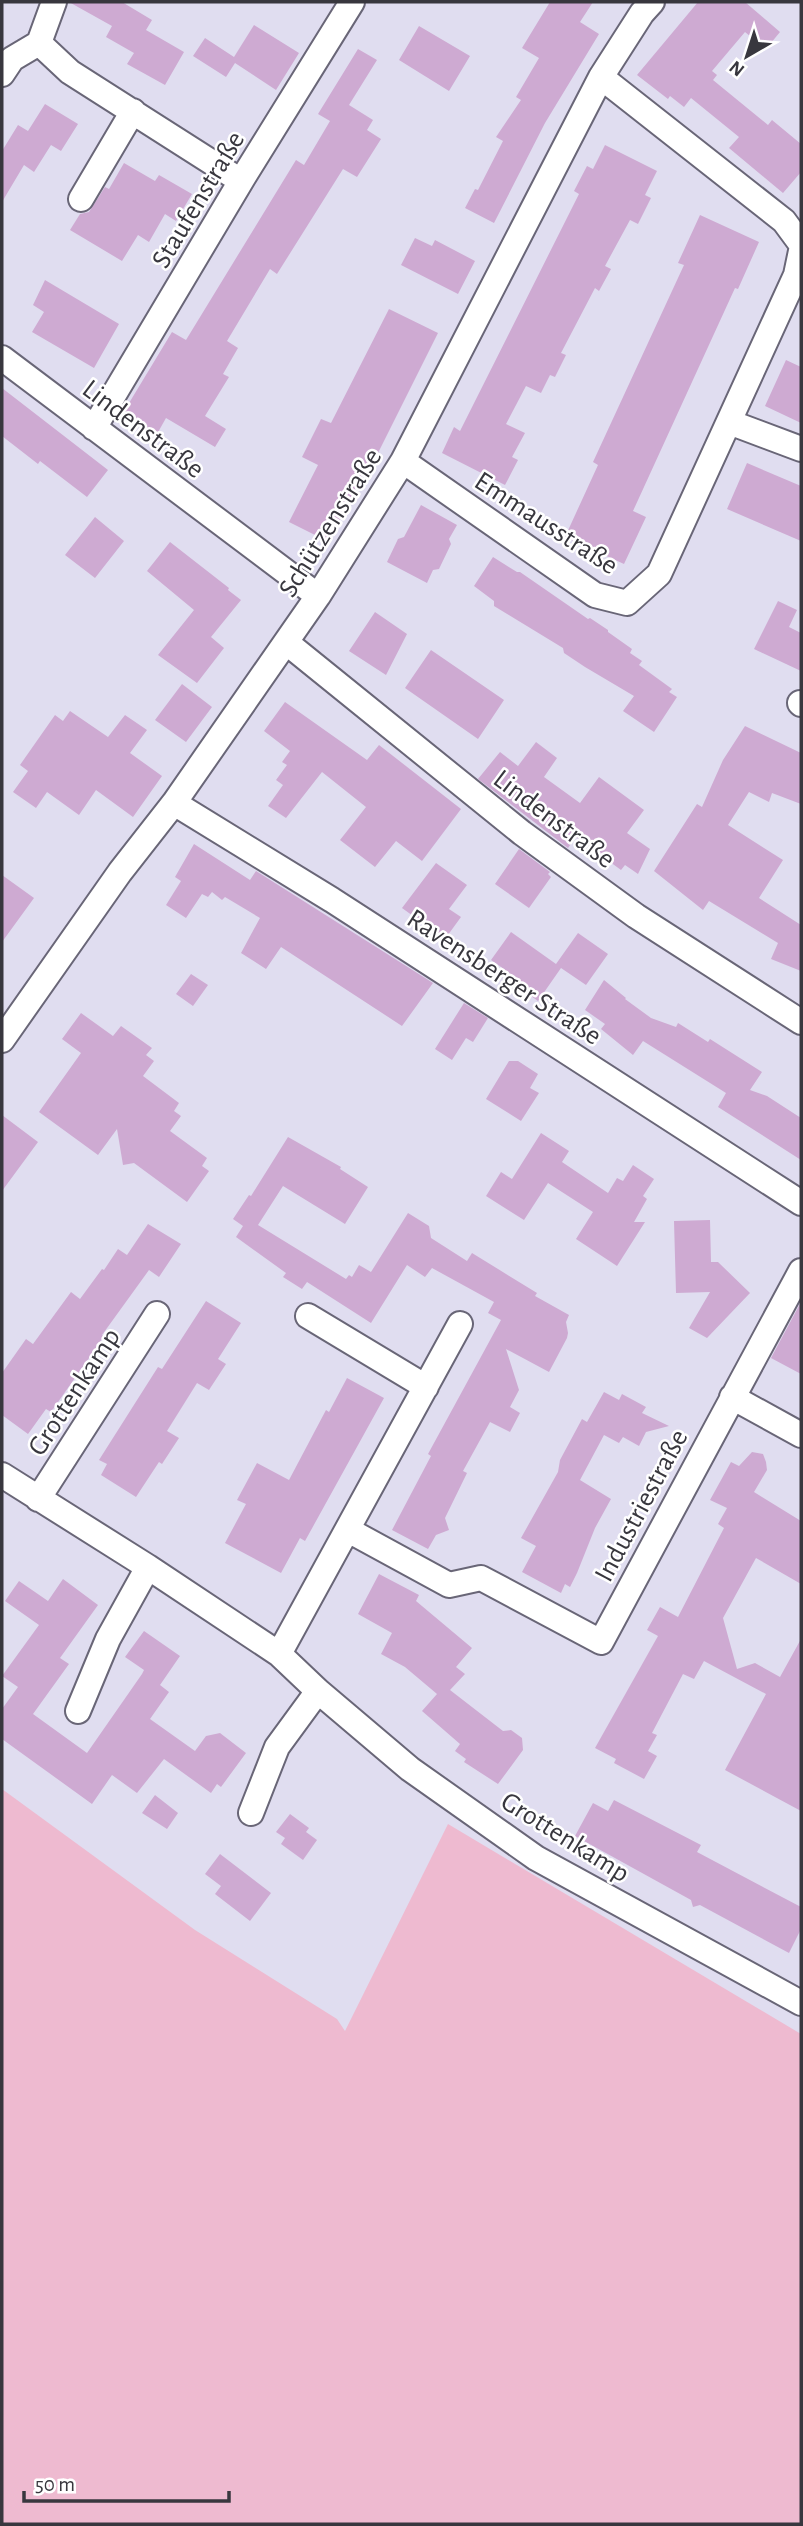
<svg xmlns="http://www.w3.org/2000/svg" width="803" height="2526" font-family="'Alegreya Sans',sans-serif">
  <style>
    .green { fill: #eebad0 }
    .building { fill: #ceaad2 }
    .lines { fill: none; stroke-linecap: round; stroke-linejoin: round }
    .street-casing { stroke: #696677; stroke-width: 28 }
    .street { stroke: #fff; stroke-width: 24 }
    .labels { text-anchor: middle; stroke-width: 5; stroke-linejoin: round; paint-order: stroke }
    .street-label { font-size: 28px; fill: #38373e; stroke: #fff }
  </style>
  <rect width="100%" height="100%" fill="#e0ddf0"/>
  <path class="green" d="M 2,1789 L 195,1930 L 337,2019 L 345,2031 L 448,1824 L 801,2034 L 801,2524 L 2,2524 Z"/>
  <path class="building" d="M 69,2 L 122,2 L 152,20 L 146,30 L 184,52 L 165,85 L 127,64 L 134,53 L 106,37 L 112,26 Z
    M 550,2 L 593,2 L 580,22 L 599,34 L 545,123 L 494,223 L 465,208 L 475,189 L 478,190 L 503,141 L 496,137 L 521,100 L 516,97 L 539,58 L 522,48 Z
    M 698,2 L 745,2 L 780,32 L 766,49 L 745,32 L 712,71 L 717,75 L 713,80 L 768,125 L 772,120 L 801,144 L 801,172 L 783,193 L 729,148 L 739,137 L 691,98 L 684,107 L 670,96 L 668,99 L 637,75 Z
    M 254,25 L 299,53 L 276,90 L 235,63 L 226,77 L 193,56 L 205,38 L 234,57 Z
    M 419,26 L 470,56 L 449,91 L 399,60 Z
    M 358,49 L 377,60 L 349,105 L 373,120 L 367,130 L 381,139 L 357,177 L 343,169 L 277,274 L 270,269 L 227,341 L 238,348 L 223,374 L 229,377 L 205,416 L 226,429 L 215,447 L 166,418 L 157,434 L 123,413 L 172,332 L 186,340 L 296,160 L 304,165 L 330,121 L 318,114 Z
    M 45,104 L 78,124 L 61,151 L 51,145 L 34,172 L 24,165 L 2,202 L 2,151 L 18,125 L 28,131 Z
    M 605,145 L 657,171 L 645,195 L 651,198 L 638,224 L 630,220 L 605,266 L 611,269 L 599,291 L 595,288 L 561,353 L 566,355 L 555,377 L 550,375 L 541,393 L 526,386 L 506,424 L 525,433 L 512,457 L 518,460 L 505,485 L 442,453 L 454,427 L 460,431 L 579,194 L 574,191 L 587,166 L 593,169 Z
    M 124,163 L 155,181 L 159,175 L 192,194 L 176,221 L 165,214 L 149,242 L 138,235 L 122,261 L 70,230 L 80,214 L 89,212 L 105,187 L 109,189 Z
    M 700,215 L 759,242 L 738,289 L 735,288 L 633,511 L 646,517 L 624,564 L 565,537 L 598,465 L 593,462 L 684,265 L 678,263 Z
    M 415,238 L 432,246 L 435,240 L 475,261 L 458,294 L 401,265 Z
    M 45,280 L 119,324 L 94,368 L 32,332 L 44,312 L 33,305 Z
    M 389,309 L 438,333 L 371,467 L 367,465 L 329,542 L 289,522 L 318,465 L 302,457 L 321,419 L 331,423 Z
    M 786,360 L 801,367 L 801,423 L 765,406 Z
    M 2,388 L 108,470 L 87,497 L 40,461 L 38,464 L 2,436 Z
    M 747,463 L 801,486 L 801,541 L 727,509 Z
    M 421,505 L 457,525 L 449,539 L 451,544 L 439,569 L 433,570 L 427,583 L 387,562 L 398,539 L 404,537 Z
    M 95,517 L 124,541 L 95,578 L 65,555 Z
    M 170,542 L 229,588 L 228,590 L 241,600 L 211,637 L 224,648 L 197,683 L 158,655 L 194,610 L 147,571 Z
    M 493,557 L 517,572 L 520,572 L 588,619 L 590,618 L 608,630 L 608,632 L 632,649 L 630,653 L 642,661 L 639,665 L 672,689 L 669,692 L 677,697 L 654,732 L 623,711 L 634,696 L 585,667 L 564,653 L 563,648 L 494,606 L 494,601 L 474,586 Z
    M 778,601 L 797,610 L 789,627 L 801,633 L 801,671 L 754,649 Z
    M 375,612 L 407,634 L 386,675 L 349,651 Z
    M 431,650 L 504,700 L 478,739 L 405,688 Z
    M 182,684 L 212,707 L 186,742 L 155,720 Z
    M 285,702 L 367,760 L 379,745 L 461,809 L 422,861 L 396,841 L 375,867 L 340,840 L 366,807 L 322,772 L 286,818 L 268,806 L 283,785 L 276,780 L 287,765 L 282,762 L 290,751 L 264,731 Z
    M 70,711 L 108,737 L 125,715 L 147,730 L 130,753 L 162,776 L 133,817 L 96,790 L 79,815 L 47,792 L 36,808 L 13,792 L 28,771 L 20,765 L 55,715 L 63,721 Z
    M 745,726 L 801,753 L 801,804 L 772,793 L 769,802 L 749,792 L 728,825 L 783,860 L 759,898 L 801,925 L 801,971 L 771,959 L 778,943 L 709,901 L 703,910 L 654,871 L 697,804 L 702,807 L 723,760 Z
    M 536,742 L 557,758 L 544,777 L 580,803 L 599,777 L 644,810 L 627,833 L 650,849 L 638,874 L 625,865 L 621,870 L 576,837 L 568,848 L 478,779 L 500,752 L 518,766 Z
    M 194,844 L 250,880 L 256,871 L 433,983 L 402,1026 L 281,947 L 266,969 L 241,953 L 260,918 L 225,897 L 222,900 L 212,892 L 208,897 L 202,894 L 186,918 L 166,905 L 181,881 L 175,877 Z
    M 519,849 L 550,872 L 548,874 L 551,877 L 529,908 L 495,884 Z
    M 436,863 L 467,885 L 449,909 L 461,917 L 445,939 L 402,908 Z
    M 2,875 L 34,898 L 2,942 Z
    M 511,932 L 556,964 L 578,933 L 608,954 L 586,985 L 561,968 L 538,1001 L 517,986 L 521,981 L 491,960 Z
    M 191,974 L 208,985 L 193,1006 L 176,994 Z
    M 604,980 L 626,998 L 625,999 L 651,1018 L 676,1027 L 678,1023 L 708,1042 L 710,1039 L 762,1072 L 750,1090 L 767,1096 L 801,1118 L 801,1160 L 718,1107 L 726,1093 L 643,1041 L 633,1055 L 601,1029 L 605,1024 L 585,1010 Z
    M 464,1003 L 488,1018 L 473,1042 L 466,1038 L 452,1060 L 435,1049 Z
    M 81,1013 L 113,1036 L 121,1026 L 152,1048 L 146,1055 L 154,1061 L 143,1076 L 179,1103 L 174,1111 L 181,1116 L 170,1131 L 207,1158 L 202,1166 L 209,1171 L 187,1202 L 134,1163 L 123,1165 L 117,1129 L 98,1155 L 39,1112 L 81,1053 L 62,1039 Z
    M 509,1061 L 518,1061 L 538,1074 L 530,1088 L 539,1093 L 521,1121 L 486,1099 Z
    M 2,1115 L 38,1142 L 2,1191 Z
    M 541,1133 L 569,1151 L 562,1162 L 608,1193 L 617,1178 L 623,1181 L 633,1165 L 654,1179 L 643,1196 L 647,1199 L 634,1222 L 645,1222 L 617,1266 L 576,1239 L 593,1212 L 548,1183 L 524,1220 L 486,1196 L 501,1172 L 512,1179 Z
    M 288,1137 L 341,1167 L 340,1169 L 368,1187 L 345,1224 L 283,1186 L 258,1225 L 346,1279 L 349,1275 L 352,1277 L 359,1265 L 371,1272 L 408,1213 L 429,1226 L 431,1238 L 467,1261 L 472,1253 L 537,1293 L 535,1296 L 569,1315 L 566,1322 L 568,1333 L 567,1338 L 549,1372 L 506,1349 L 519,1390 L 510,1407 L 520,1413 L 510,1432 L 490,1422 L 463,1471 L 467,1473 L 445,1518 L 449,1530 L 436,1535 L 428,1549 L 392,1530 L 431,1456 L 428,1454 L 501,1320 L 488,1313 L 494,1302 L 432,1268 L 425,1277 L 407,1265 L 371,1323 L 307,1282 L 302,1289 L 283,1277 L 286,1273 L 236,1237 L 243,1226 L 233,1219 L 249,1195 L 251,1196 Z
    M 710,1220 L 711,1262 L 718,1262 L 750,1293 L 707,1338 L 689,1328 L 710,1292 L 676,1293 L 674,1221 Z
    M 148,1224 L 181,1244 L 159,1277 L 149,1270 L 102,1335 L 104,1336 L 94,1351 L 51,1412 L 46,1409 L 28,1434 L 2,1415 L 2,1373 L 26,1339 L 33,1344 L 71,1292 L 80,1299 L 102,1269 L 104,1270 L 118,1249 L 127,1255 Z
    M 206,1301 L 241,1323 L 218,1359 L 226,1364 L 209,1390 L 197,1383 L 167,1431 L 179,1438 L 162,1464 L 159,1462 L 136,1497 L 101,1475 L 107,1464 L 99,1460 L 158,1367 L 162,1369 Z
    M 801,1302 L 801,1374 L 771,1358 Z
    M 347,1378 L 384,1398 L 305,1541 L 300,1538 L 281,1573 L 225,1543 L 246,1504 L 237,1500 L 257,1463 L 289,1480 L 326,1410 L 329,1412 Z
    M 604,1392 L 619,1400 L 622,1394 L 646,1407 L 642,1413 L 669,1426 L 646,1432 L 639,1446 L 623,1437 L 619,1443 L 604,1435 L 580,1480 L 611,1499 L 595,1528 L 577,1573 L 570,1587 L 565,1584 L 561,1593 L 522,1572 L 536,1546 L 521,1538 L 558,1472 L 560,1460 L 582,1419 L 587,1422 Z
    M 752,1452 L 763,1454 L 766,1462 L 767,1470 L 754,1492 L 801,1521 L 801,1584 L 756,1558 L 723,1618 L 737,1669 L 755,1663 L 780,1677 L 801,1639 L 801,1811 L 725,1770 L 766,1694 L 704,1661 L 694,1679 L 683,1674 L 652,1733 L 657,1735 L 648,1751 L 657,1756 L 644,1779 L 614,1763 L 616,1759 L 595,1748 L 658,1636 L 647,1630 L 660,1607 L 678,1617 L 724,1528 L 718,1524 L 727,1508 L 710,1500 L 731,1462 L 739,1466 Z
    M 379,1574 L 419,1595 L 416,1601 L 472,1648 L 456,1667 L 465,1674 L 450,1690 L 503,1731 L 511,1730 L 522,1738 L 523,1750 L 498,1784 L 464,1762 L 466,1759 L 455,1751 L 460,1744 L 422,1711 L 437,1694 L 405,1667 L 381,1654 L 392,1633 L 358,1614 Z
    M 63,1579 L 98,1605 L 60,1658 L 69,1664 L 33,1714 L 87,1753 L 142,1674 L 144,1670 L 125,1657 L 144,1631 L 180,1656 L 160,1685 L 169,1692 L 150,1719 L 195,1751 L 206,1736 L 220,1733 L 246,1753 L 221,1787 L 217,1784 L 211,1793 L 164,1759 L 137,1793 L 112,1775 L 92,1804 L 2,1739 L 2,1709 L 18,1687 L 2,1676 L 39,1625 L 5,1601 L 19,1581 L 48,1601 Z
    M 155,1795 L 178,1813 L 167,1829 L 142,1813 Z
    M 614,1800 L 701,1845 L 697,1852 L 801,1907 L 801,1929 L 789,1953 L 700,1905 L 693,1907 L 691,1900 L 575,1836 L 593,1803 L 608,1811 Z
    M 290,1814 L 309,1828 L 306,1832 L 317,1840 L 303,1860 L 281,1844 L 285,1838 L 276,1832 Z
    M 220,1854 L 271,1893 L 250,1921 L 215,1894 L 221,1886 L 205,1874 Z"/>
  <g class="lines">
    <defs>
      <path id="street" d="M 54,2 L 39,43 L 70,72 L 241,181
        M 2,74 L 12,59 L 39,43
        M 601,77 L 784,221 L 801,244
        M 81,199 L 133,111
        M 2,358 L 318,596
        M 729,422 L 801,449
        M 94,428 L 241,181 L 352,2
        M 403,461 L 595,595 L 627,603 L 659,574 L 796,275 L 801,251
        M 287,643 L 522,833 L 636,916 L 801,1022
        M 800,703 L 801,704
        M 174,803 L 332,900 L 801,1203
        M 2,1040 L 120,872 L 174,803 L 318,596 L 403,461 L 601,77 L 642,13 L 652,2
        M 308,1316 L 426,1387
        M 732,1397 L 801,1435
        M 2,1475 L 148,1567 L 279,1654 L 318,1691 L 410,1769 L 536,1858 L 801,2003
        M 38,1499 L 157,1314
        M 348,1530 L 449,1585 L 481,1578 L 601,1642 L 801,1271
        M 279,1654 L 460,1324
        M 78,1711 L 108,1639 L 148,1567
        M 251,1813 L 277,1747 L 318,1691"/>
    </defs>
    <use href="#street" class="street-casing"/>
    <use href="#street" class="street"/>
  </g>
  <g class="labels">
    <g class="street-label">
      <text transform="translate(197 199) rotate(-59)" y="10">Staufenstraße</text>
      <text transform="translate(144 428) rotate(37)" y="10">Lindenstraße</text>
      <text transform="translate(329 522) rotate(-58)" y="10">Schützenstraße</text>
      <text transform="translate(547 522) rotate(33)" y="10">Emmausstraße</text>
      <text transform="translate(555 818) rotate(37)" y="10">Lindenstraße</text>
      <text transform="translate(505 976) rotate(33)" y="10">Ravensberger Straße</text>
      <text transform="translate(73 1391) rotate(-57)" y="10">Grottenkamp</text>
      <text transform="translate(640 1505) rotate(-62)" y="10">Industriestraße</text>
      <text transform="translate(566 1836) rotate(32)" y="10">Grottenkamp</text>
    </g>
  </g>
  <rect width="803" height="2526" fill="none" stroke="#38373e" stroke-width="7"/>
  <g transform="translate(747 56) rotate(219)" stroke="#ffffff" stroke-width="5" paint-order="stroke">
  <path d="M0-5L12 26L0 18L-12 26Z" fill="#38373e"/>
  <text y="-10" font-size="19" font-weight="bold" text-anchor="middle" fill="#38373e">N</text>
  </g>
  <path d="M24 2491v10h205v-10" fill="none" stroke="#38373e" stroke-width="3.5"/>
  <text x="35" y="2491" font-size="21" fill="#38373e" stroke="#ffffff" stroke-width="5" paint-order="stroke">50 m</text>
</svg>
